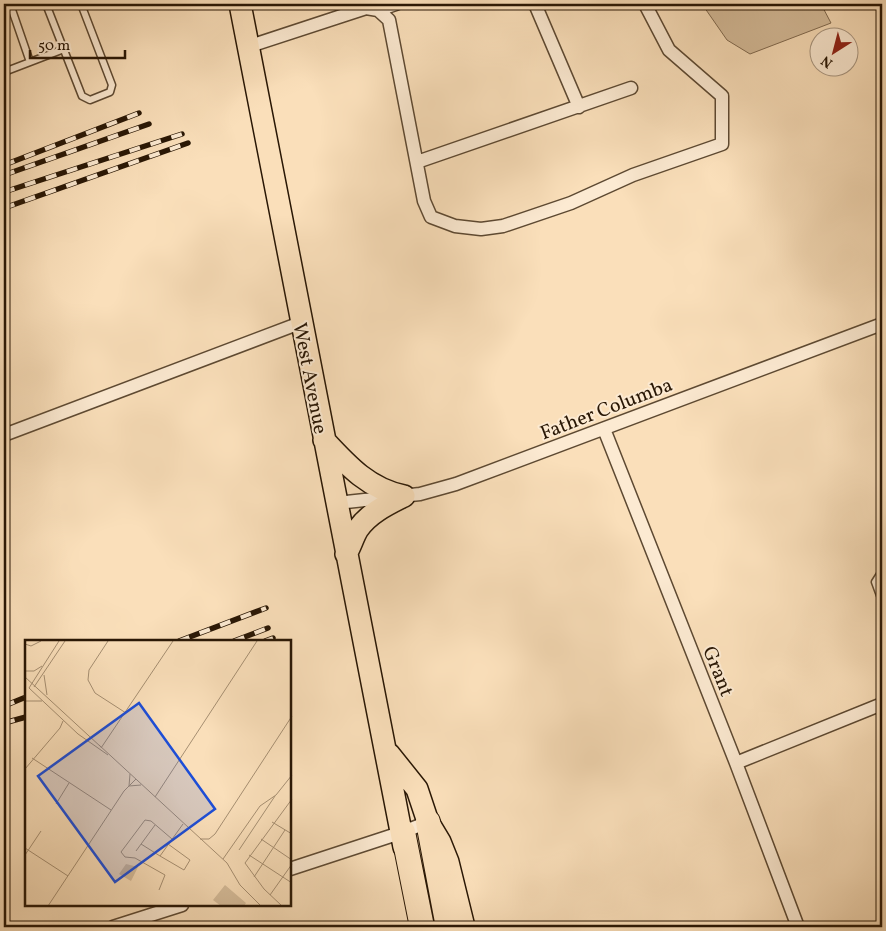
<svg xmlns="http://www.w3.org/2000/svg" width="886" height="931" font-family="Vollkorn,serif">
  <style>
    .green { fill: #d6bd9b; stroke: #806a50 }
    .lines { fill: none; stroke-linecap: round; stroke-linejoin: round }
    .lane-casing { stroke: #5d4932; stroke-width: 9 }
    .street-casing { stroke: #5d4932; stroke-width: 15 }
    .primary-casing { stroke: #291705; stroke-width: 24 }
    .highway-casing { stroke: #291705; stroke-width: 26 }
    .lane { stroke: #fcead2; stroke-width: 6 }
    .street { stroke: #fcead2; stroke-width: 12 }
    .primary { stroke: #fadfba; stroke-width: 21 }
    .highway { stroke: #fadfba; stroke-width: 24 }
    .rail-casing { stroke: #291705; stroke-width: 5.5 }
    .rail { stroke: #fcead2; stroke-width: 4; stroke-dasharray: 11; stroke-linecap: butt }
    .labels { text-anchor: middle; stroke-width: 4; stroke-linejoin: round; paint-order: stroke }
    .street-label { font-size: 20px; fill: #291705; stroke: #fcead2 }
    .inset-road { fill: none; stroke: #a68f72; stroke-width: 1 }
    .view { fill: #1d4ed8; fill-opacity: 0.15; stroke: #1d4ed8; stroke-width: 2.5 }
    .inset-edge { fill: none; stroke: #291705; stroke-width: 2.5 }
  </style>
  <rect width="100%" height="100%" fill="#fadfba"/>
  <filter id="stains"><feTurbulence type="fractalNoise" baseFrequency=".004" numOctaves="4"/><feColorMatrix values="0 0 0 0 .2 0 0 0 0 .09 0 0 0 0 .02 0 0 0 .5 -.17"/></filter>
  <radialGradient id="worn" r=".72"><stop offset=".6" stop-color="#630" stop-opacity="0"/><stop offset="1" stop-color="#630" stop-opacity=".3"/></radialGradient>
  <path class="green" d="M 702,4 L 821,4 L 831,23 L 750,54 L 727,40 Z"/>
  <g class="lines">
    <defs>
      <path id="lane" d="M 10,4 L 30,62
        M 46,4 L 82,96 L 90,100 L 110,92 L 112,85 L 81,4
        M 4,72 L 64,49
        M 882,571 L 875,582 L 882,601"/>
      <path id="street" d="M 535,4 L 579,107
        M 378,10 L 389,20 L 424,201 L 431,217 L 455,226 L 481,229 L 503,226 L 571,203 L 633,175 L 722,144 L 722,96 L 669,50 L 645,4
        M 247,47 L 366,8 L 378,10 L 396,4
        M 417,162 L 631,88
        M 604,429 L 736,763 L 798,927
        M 4,435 L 300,323
        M 337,503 L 420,494 L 456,484 L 882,324
        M 736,763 L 882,704
        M 290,869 L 403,832 L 428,822
        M 113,927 L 182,905"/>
      <path id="primary" d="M 240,4 L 404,847
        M 324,440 C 348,466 369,489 404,496
        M 346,554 C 351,546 353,537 358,529 C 369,513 388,504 404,496
        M 389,754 L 417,789 L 428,822 L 440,842 L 448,862 L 464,927"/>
      <path id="highway" d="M 428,822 L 448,927
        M 403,832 L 422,927"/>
    </defs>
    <use href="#lane" class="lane-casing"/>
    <use href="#street" class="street-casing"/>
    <use href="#primary" class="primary-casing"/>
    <use href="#highway" class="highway-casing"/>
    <use href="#lane" class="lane"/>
    <use href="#street" class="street"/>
    <use href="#primary" class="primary"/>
    <use href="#highway" class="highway"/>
    <defs>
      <path id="rail" d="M 4,165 L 139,113
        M 4,175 L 149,124
        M 4,192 L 182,134
        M 4,208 L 188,143
        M 179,641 L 266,608
        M 234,641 L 268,628
        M 265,641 L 273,638
        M 4,706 L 26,697
        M 4,723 L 26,717"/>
    </defs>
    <use href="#rail" class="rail-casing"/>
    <use href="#rail" class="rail"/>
  </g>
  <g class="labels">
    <g class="street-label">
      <text transform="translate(311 378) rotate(79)" y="7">West Avenue</text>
      <text transform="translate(606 408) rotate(-21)" y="7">Father Columba</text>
      <text transform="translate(719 671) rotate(68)" y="7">Grant</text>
    </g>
  </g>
  <g transform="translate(25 640)">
    <rect width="266" height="266" fill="#fadfba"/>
    <path d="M 101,224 L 113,227 L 106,241 L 94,234 ZM 200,245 L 221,263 L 219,266 L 196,266 L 188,260 Z" fill="#d6bd9b"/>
    <path class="inset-road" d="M 34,1 L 4,48 L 53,94 L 83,115M 83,1 L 64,30 L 63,40 L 70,53 L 101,73M 0,4 L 6,6 L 16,1M 0,31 L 9,31 L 17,26M 19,35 L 22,55M 0,37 L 76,107M 9,47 L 40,1M 0,61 L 17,61M 74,105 L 202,223 L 215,245 L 236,266M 76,108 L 148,1M 7,118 L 86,170M 0,129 L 35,88 L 38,81M 105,134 L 104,146 L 116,145M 130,157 L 232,1M 31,164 L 44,143M 247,182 L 267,194M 175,199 L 184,199 L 190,194 L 267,76M 236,199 L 267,220M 116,204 L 135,216 L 158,184M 0,208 L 43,236M 214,210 L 250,156M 111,211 L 130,185M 0,215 L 16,191M 224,215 L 267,243M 135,216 L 159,230 L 165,220 L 143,204M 198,219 L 235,166 L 251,155 L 267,135M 229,237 L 260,190M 134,250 L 140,235 L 110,218 L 100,217 L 96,212 L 120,180 L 126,181 L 147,199M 245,255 L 267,224M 23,266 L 99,151 L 111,139M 257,266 L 239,249 L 220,223 L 267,159"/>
    <path class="view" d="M 114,63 L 190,169 L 90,242 L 13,136 Z"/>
    <rect width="266" height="266" class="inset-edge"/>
  </g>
  <rect width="886" height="931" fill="none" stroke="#fadfba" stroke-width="20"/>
  <rect x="5" y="5" width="876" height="921" fill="none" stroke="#291705" stroke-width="2.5"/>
  <rect x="10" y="10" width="866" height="911" fill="none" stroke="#291705"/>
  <g transform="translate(834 52) rotate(216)"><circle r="24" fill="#fcead2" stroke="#a89680"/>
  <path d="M0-4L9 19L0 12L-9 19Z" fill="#8f2418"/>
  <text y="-8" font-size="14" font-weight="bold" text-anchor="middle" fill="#291705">N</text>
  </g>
  <path d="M30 50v8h95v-8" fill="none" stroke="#291705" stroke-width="2.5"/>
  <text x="38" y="50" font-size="15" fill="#291705" stroke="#fcead2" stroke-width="4" paint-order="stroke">50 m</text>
  <rect width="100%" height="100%" filter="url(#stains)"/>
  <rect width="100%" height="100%" fill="url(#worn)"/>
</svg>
